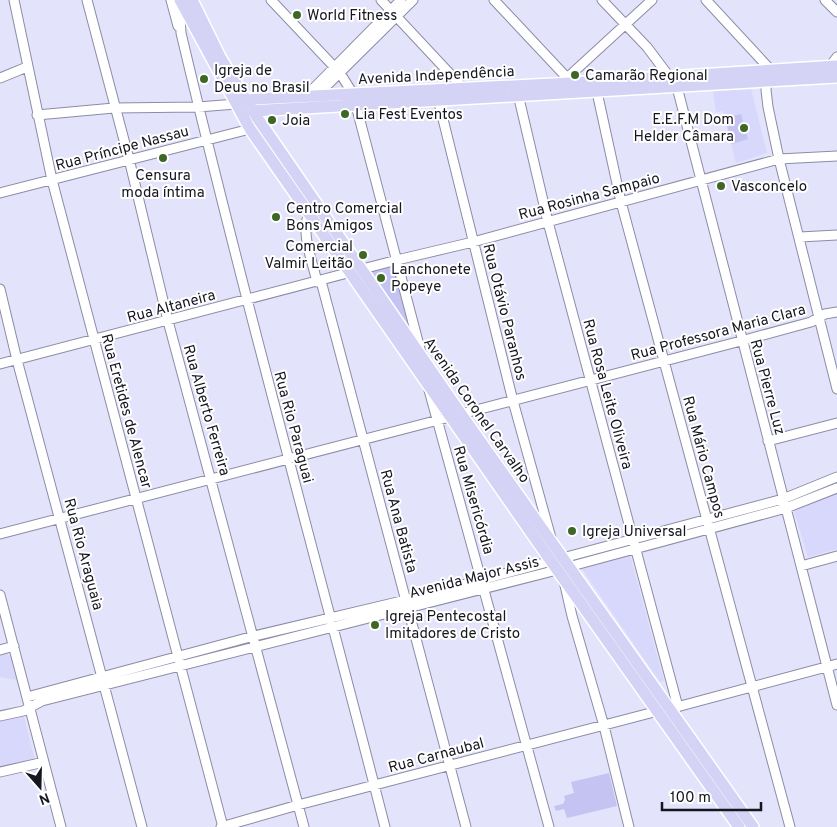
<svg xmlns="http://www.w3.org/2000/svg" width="837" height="827" font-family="Overpass,sans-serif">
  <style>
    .built { fill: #d8d8fc }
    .green { fill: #c4c3f2 }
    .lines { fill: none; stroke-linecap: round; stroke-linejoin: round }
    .minor-casing { stroke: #8c8ca6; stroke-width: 11 }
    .major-casing { stroke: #fff; stroke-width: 14 }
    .minor { stroke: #fff; stroke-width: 9 }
    .major { stroke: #d4d3f5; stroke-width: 11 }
    .poi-dot { fill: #3c6724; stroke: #fff; stroke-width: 2 }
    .labels { text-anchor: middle; stroke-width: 4; stroke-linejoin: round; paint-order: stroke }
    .poi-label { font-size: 15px; fill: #161620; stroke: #fff; text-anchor: start }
    .street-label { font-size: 15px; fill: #161620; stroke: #fff }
  </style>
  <rect width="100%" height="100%" fill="#e3e3fb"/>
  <path class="built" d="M 751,89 L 767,153 L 736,163 L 723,111 L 716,112 L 713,91 Z
    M 837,492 L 837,549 L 808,557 L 794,511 L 796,508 Z
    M 630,555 L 664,681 L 660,682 L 582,569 Z
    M 7,654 L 11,657 L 17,680 L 0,677 L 0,656 Z
    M 23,713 L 35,760 L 0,769 L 0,719 Z"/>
  <path class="green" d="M 741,114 L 748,139 L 732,144 L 725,118 Z
    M 391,267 L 394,268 L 409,327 L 370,272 Z
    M 609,773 L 617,806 L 567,818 L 564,809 L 556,811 L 554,806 L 563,804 L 565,800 L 564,796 L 574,793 L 571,782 Z"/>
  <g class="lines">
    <defs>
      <path id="minor" d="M 14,0 L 52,180 L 223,827
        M 87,0 L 129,159 L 168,321 L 304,827
        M 171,0 L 178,26
        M 271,0 L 340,73 L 353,94 L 421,353
        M 381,0 L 466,91
        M 494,0 L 571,82
        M 602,0 L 647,47 L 677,87 L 837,705
        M 706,0 L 768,67 L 766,90 L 768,107 L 779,159 L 837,389
        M 825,0 L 837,12
        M 186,11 L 180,18 L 181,33 C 244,299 317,562 385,827
        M 828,69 L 837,57
        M 0,78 L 27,67
        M 567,78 L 652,0
        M 517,90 L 548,222 L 678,707
        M 597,92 L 621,202 L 790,827
        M 437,95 L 513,401 L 551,538
        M 305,97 L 401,0
        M 305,107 L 413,0
        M 37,115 L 114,108 L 198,107 L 236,104
        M 0,193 L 250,129
        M 309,214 C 300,232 313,263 317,282
        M 800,237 L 837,235
        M 321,281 L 466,827
        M 0,289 L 17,360 L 142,827
        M 0,364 L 397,260 L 473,242 L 779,159 L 837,156
        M 429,390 L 549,827
        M 461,414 L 741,341 L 811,322 L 825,314 L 837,312
        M 768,441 L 837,423
        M 0,534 L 450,417
        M 801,566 L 837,556
        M 564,581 L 572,616 L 604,726 L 629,827
        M 0,595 L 61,827
        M 0,650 L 14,646
        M 27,697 L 254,636 L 406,600 L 783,499 L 837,477
        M 673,708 L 837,664
        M 0,716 L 23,711 L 42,701 L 557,570 L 786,508 L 837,488
        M 0,772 L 44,762
        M 221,827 L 298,805 L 658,711"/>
      <path id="major" d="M 180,0 L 250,129 L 551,561 L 739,827
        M 192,0 L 220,57 L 256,116 L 461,414 L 753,827
        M 240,103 L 254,99 L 572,83 L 837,66
        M 252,111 L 837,77"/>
    </defs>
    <use href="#minor" class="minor-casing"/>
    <use href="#major" class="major-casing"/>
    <use href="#minor" class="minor"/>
    <use href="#major" class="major"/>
  </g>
  <g class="poi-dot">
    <circle cx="297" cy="15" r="5"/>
    <circle cx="575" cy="75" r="5"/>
    <circle cx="204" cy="79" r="5"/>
    <circle cx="345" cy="114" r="5"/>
    <circle cx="272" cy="120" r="5"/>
    <circle cx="744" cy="128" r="5"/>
    <circle cx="163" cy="158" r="5"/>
    <circle cx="721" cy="186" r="5"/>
    <circle cx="276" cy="217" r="5"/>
    <circle cx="363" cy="255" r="5"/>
    <circle cx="381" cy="278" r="5"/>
    <circle cx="572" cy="531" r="5"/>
    <circle cx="375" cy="625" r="5"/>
  </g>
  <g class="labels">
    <g class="poi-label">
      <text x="307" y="20">World Fitness</text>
      <text x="214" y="75">Igreja de<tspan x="214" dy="17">Deus no Brasil</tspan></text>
      <text x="585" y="80">Camarão Regional</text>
      <text x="355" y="119">Lia Fest Eventos</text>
      <text x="734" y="124" text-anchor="end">E.E.F.M Dom<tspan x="734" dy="17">Helder Câmara</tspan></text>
      <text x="282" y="125">Joia</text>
      <text x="163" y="180" text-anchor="middle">Censura<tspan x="163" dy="17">moda íntima</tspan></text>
      <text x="731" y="191">Vasconcelo</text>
      <text x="286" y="213">Centro Comercial<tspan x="286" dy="17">Bons Amigos</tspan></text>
      <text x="353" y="251" text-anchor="end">Comercial<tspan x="353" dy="17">Valmir Leitão</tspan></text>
      <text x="391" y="274">Lanchonete<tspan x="391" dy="17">Popeye</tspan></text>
      <text x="582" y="536">Igreja Universal</text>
      <text x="385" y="621">Igreja Pentecostal<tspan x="385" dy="17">Imitadores de Cristo</tspan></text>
    </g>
    <g class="street-label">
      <text transform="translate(436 75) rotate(-3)" y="5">Avenida Independência</text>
      <text transform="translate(122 148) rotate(-15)" y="5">Rua Príncipe Nassau</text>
      <text transform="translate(589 196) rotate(-15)" y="5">Rua Rosinha Sampaio</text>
      <text transform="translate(171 306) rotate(-15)" y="5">Rua Altaneira</text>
      <text transform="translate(505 312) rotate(76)" y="5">Rua Otávio Paranhos</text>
      <text transform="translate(718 332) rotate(-15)" y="5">Rua Professora Maria Clara</text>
      <text transform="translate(768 387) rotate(75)" y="5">Rua Pierre Luz</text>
      <text transform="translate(608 394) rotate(75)" y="5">Rua Rosa Leite Oliveira</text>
      <text transform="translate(207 410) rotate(74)" y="5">Rua Alberto Ferreira</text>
      <text transform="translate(477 410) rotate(55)" y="5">Avenida Coronel Carvalho</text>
      <text transform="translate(127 411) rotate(75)" y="5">Rua Eretides de Alencar</text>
      <text transform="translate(294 427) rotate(75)" y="5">Rua Rio Paraguai</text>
      <text transform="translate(704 457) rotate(75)" y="5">Rua Mário Campos</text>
      <text transform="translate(474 500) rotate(74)" y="5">Rua Misericórdia</text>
      <text transform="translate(399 521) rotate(75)" y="5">Rua Ana Batista</text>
      <text transform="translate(84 554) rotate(75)" y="5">Rua Rio Araguaia</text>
      <text transform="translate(474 577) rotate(-14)" y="5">Avenida Major Assis</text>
      <text transform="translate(436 755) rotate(-15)" y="5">Rua Carnaubal</text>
    </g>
  </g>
  <g transform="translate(40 787) rotate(160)" stroke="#ffffff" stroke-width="4" paint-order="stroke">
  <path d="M0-4L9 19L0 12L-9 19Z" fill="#161620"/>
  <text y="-8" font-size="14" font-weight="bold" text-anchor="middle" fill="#161620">N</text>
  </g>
  <path d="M662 802v8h99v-8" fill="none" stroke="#161620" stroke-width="2.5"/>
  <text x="670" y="802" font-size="15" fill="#161620" stroke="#ffffff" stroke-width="4" paint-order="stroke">100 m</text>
</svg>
